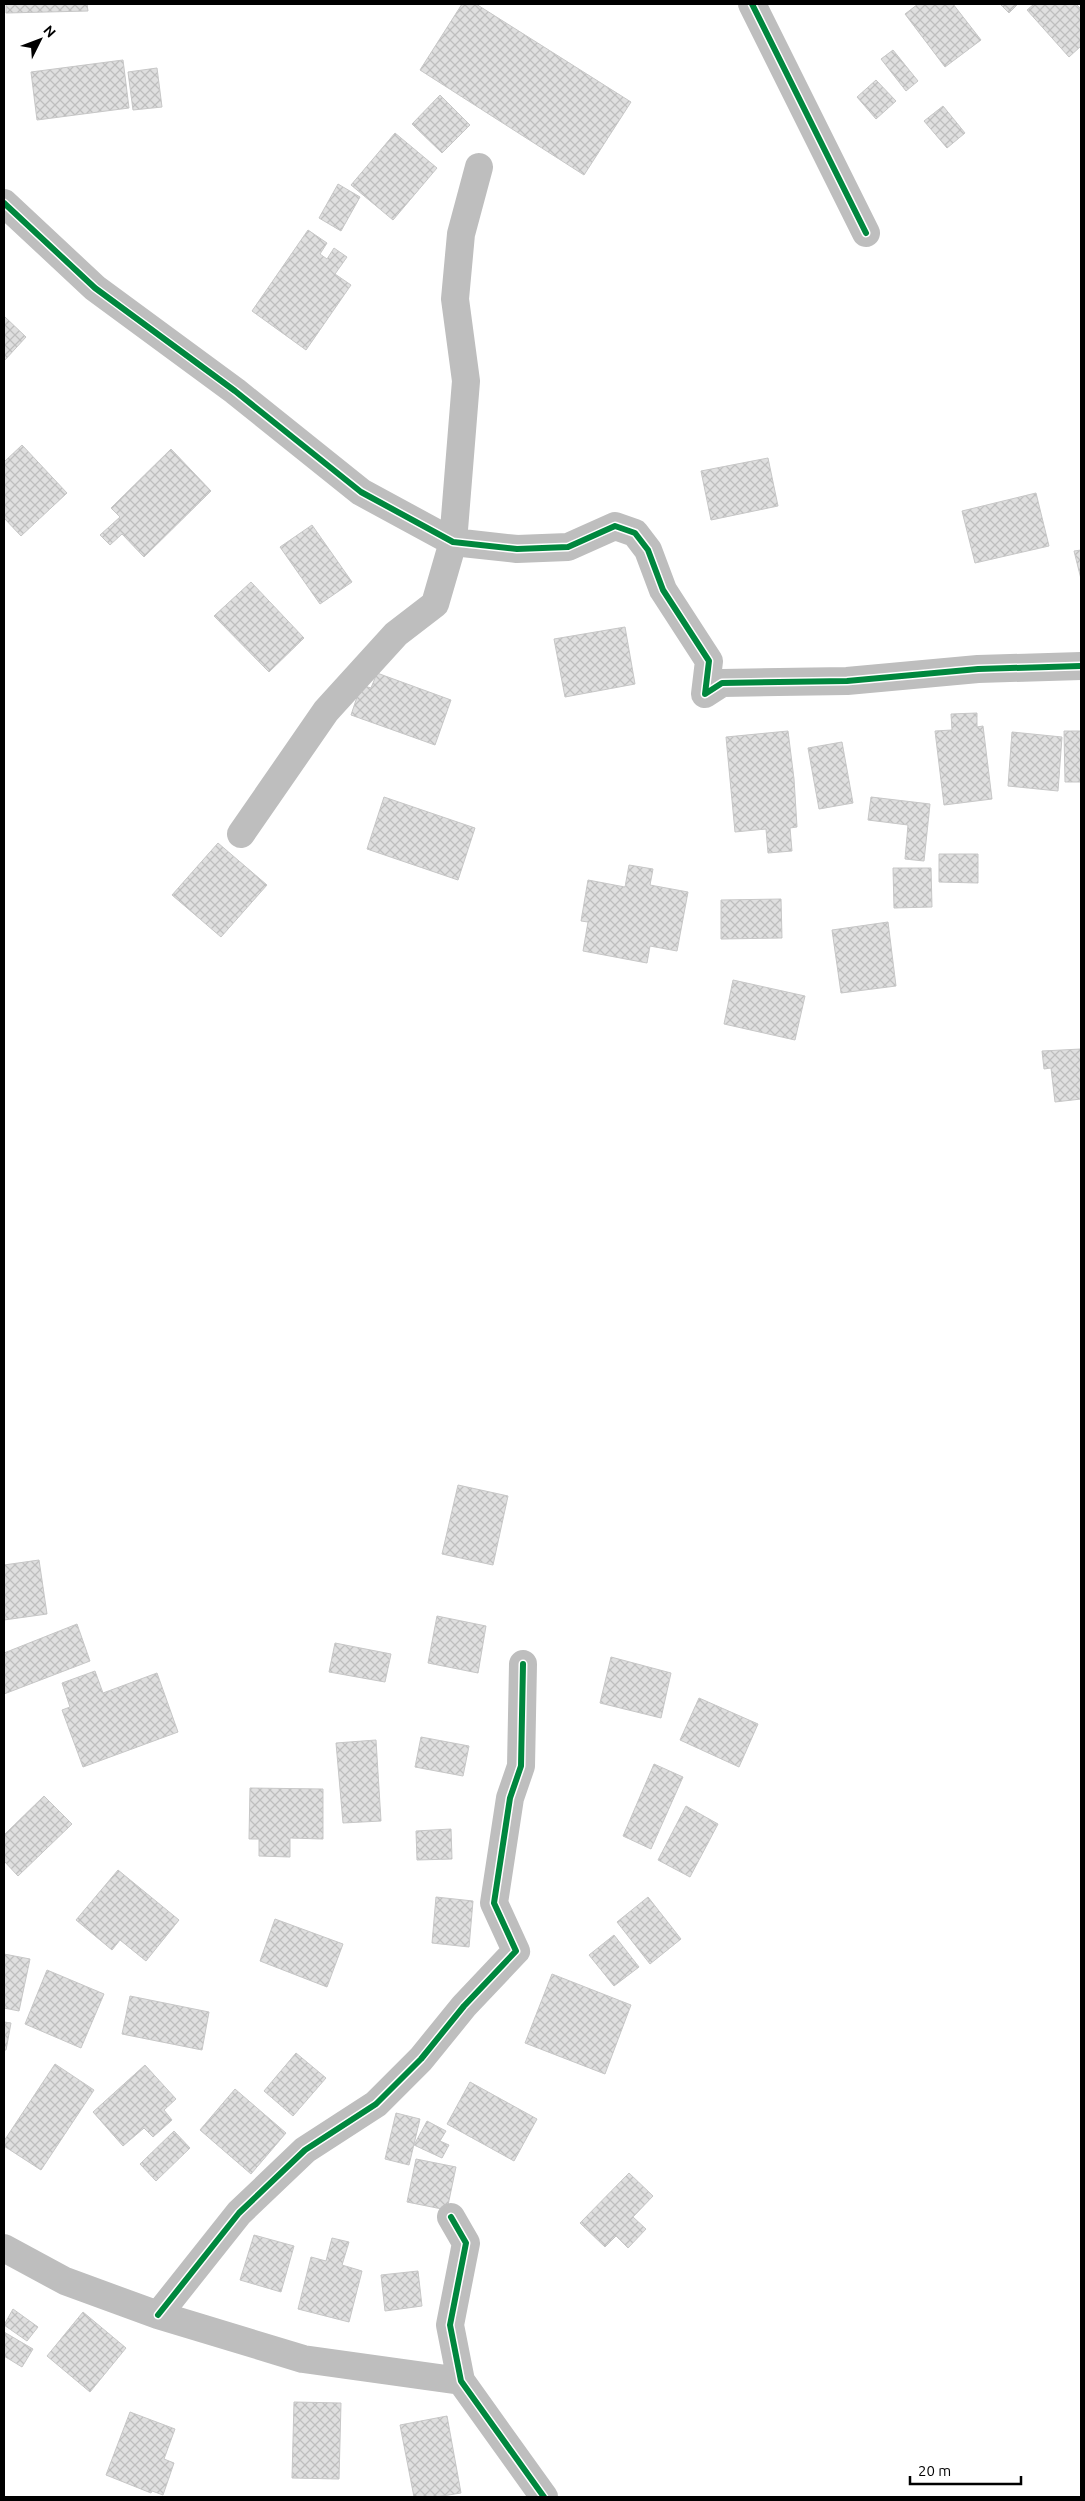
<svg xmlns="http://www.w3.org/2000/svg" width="1085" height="2501" font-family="Ubuntu,sans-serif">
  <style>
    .building { fill: url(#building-cross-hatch); stroke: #c7c7c7 }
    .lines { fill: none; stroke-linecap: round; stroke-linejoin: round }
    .street { stroke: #bebebe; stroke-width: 28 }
    .cycleway-casing { stroke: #fff; stroke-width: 9 }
    .cycleway { stroke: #00873e; stroke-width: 6 }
  </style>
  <defs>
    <pattern id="building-cross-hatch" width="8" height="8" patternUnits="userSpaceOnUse" patternTransform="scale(1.25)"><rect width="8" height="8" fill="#dfdfdf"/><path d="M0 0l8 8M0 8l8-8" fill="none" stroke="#bebebe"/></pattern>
  </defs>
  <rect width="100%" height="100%" fill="#fff"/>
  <path class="building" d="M 6,4 L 87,4 L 88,11 L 6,13 Z
    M 462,4 L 476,4 L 631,102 L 584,175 L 420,70 Z
    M 918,4 L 953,4 L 981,40 L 945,67 L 905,14 Z
    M 1000,4 L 1018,4 L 1009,13 Z
    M 1034,4 L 1076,4 L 1081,9 L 1081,46 L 1069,57 L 1027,10 Z
    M 893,50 L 918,81 L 906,91 L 881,59 Z
    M 123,60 L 129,108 L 37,120 L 31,72 Z
    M 157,68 L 162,107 L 133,110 L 128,72 Z
    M 876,80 L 896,101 L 876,119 L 857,97 Z
    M 440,95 L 470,125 L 442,153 L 412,124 Z
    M 943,106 L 965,133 L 947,148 L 924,121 Z
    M 395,133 L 437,168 L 393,220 L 351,185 Z
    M 338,184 L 360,197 L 341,231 L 319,218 Z
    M 308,230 L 327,243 L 320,254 L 327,259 L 334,248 L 347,257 L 335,274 L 351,285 L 306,350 L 252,311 Z
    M 5,317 L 26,337 L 4,361 L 4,318 Z
    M 22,445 L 67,493 L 21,536 L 4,518 L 4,462 Z
    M 171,449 L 211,491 L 144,557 L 122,534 L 110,545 L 100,535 L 120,517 L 111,508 Z
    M 768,458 L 778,506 L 711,520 L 701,471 Z
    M 1036,493 L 1049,546 L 975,563 L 962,511 Z
    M 312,525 L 352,582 L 320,604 L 280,547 Z
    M 1081,550 L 1081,579 L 1074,551 Z
    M 251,582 L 304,638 L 269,672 L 214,616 Z
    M 625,627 L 635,684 L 565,697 L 554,639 Z
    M 377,673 L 451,700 L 435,745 L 351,715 L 361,685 L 371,688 Z
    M 977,713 L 977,727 L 983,726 L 992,799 L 944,805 L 935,731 L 952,730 L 951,714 Z
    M 788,731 L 794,779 L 797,827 L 790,828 L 792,851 L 768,853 L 766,829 L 735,832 L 726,737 Z
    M 1064,731 L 1081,731 L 1081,782 L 1065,782 Z
    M 1012,732 L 1062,737 L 1058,791 L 1008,786 Z
    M 842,742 L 853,803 L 819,809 L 808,748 Z
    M 384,797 L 475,828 L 458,880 L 367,849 Z
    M 871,797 L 930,804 L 924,861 L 905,859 L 908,825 L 868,820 Z
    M 218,843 L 267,885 L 221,937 L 172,895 Z
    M 939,854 L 978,854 L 978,883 L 939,882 Z
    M 629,865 L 653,869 L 650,885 L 688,892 L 677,951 L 650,946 L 647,963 L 583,951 L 588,922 L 581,921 L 588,880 L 625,887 Z
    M 893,868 L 931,868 L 932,907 L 894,908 Z
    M 781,899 L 782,938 L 721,939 L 721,900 Z
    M 888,922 L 896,986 L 841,993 L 832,930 Z
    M 733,980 L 805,996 L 795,1040 L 724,1024 Z
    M 1081,1049 L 1081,1099 L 1055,1102 L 1051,1068 L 1044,1069 L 1042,1051 Z
    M 458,1485 L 508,1496 L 493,1565 L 442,1554 Z
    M 39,1560 L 47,1614 L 4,1620 L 4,1565 Z
    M 437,1616 L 486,1626 L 478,1673 L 428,1663 Z
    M 77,1624 L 90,1661 L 4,1694 L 4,1653 Z
    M 335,1643 L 391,1654 L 385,1682 L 329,1672 Z
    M 611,1657 L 671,1673 L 661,1718 L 600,1703 Z
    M 95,1671 L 103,1693 L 157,1673 L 178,1732 L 83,1767 L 62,1710 L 70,1707 L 62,1683 Z
    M 699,1698 L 758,1724 L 739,1767 L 680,1740 Z
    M 421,1737 L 469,1746 L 463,1776 L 415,1767 Z
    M 376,1740 L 381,1821 L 343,1823 L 336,1743 Z
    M 654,1764 L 683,1777 L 651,1849 L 623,1836 Z
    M 250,1788 L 323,1789 L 323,1839 L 290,1838 L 290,1857 L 259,1856 L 259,1839 L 249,1839 Z
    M 44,1796 L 72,1824 L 18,1876 L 4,1861 L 4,1835 Z
    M 686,1806 L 718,1824 L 690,1877 L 658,1860 Z
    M 451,1829 L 452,1859 L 417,1860 L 416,1831 Z
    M 118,1870 L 179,1920 L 146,1961 L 120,1940 L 112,1950 L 76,1920 Z
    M 436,1897 L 473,1901 L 469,1947 L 432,1943 Z
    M 648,1897 L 681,1939 L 650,1964 L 617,1922 Z
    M 275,1919 L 343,1944 L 327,1987 L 260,1961 Z
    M 614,1935 L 639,1967 L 614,1986 L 589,1955 Z
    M 4,1954 L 30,1959 L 19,2011 L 4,2008 Z
    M 47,1970 L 104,1994 L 81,2048 L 25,2024 Z
    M 552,1974 L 631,2005 L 605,2074 L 525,2043 Z
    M 130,1996 L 209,2012 L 202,2050 L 122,2034 Z
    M 4,2022 L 11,2023 L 6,2050 L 4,2050 Z
    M 296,2053 L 326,2078 L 293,2116 L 264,2091 Z
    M 55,2064 L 94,2090 L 41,2170 L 4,2146 L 4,2141 Z
    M 145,2065 L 176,2099 L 164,2110 L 172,2120 L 153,2137 L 144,2128 L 123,2146 L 93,2112 Z
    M 470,2082 L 537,2119 L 514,2161 L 447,2124 Z
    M 235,2089 L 286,2133 L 251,2174 L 200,2130 Z
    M 396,2113 L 420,2119 L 409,2165 L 385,2159 Z
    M 427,2121 L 446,2131 L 440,2141 L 449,2145 L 442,2158 L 414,2145 Z
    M 174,2131 L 190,2148 L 156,2181 L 140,2164 Z
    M 416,2159 L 456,2167 L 447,2210 L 407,2202 Z
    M 629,2173 L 653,2196 L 633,2217 L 646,2229 L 628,2248 L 616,2236 L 605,2247 L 580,2223 Z
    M 254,2235 L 294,2246 L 281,2292 L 240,2280 Z
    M 332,2238 L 349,2242 L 342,2265 L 362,2271 L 349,2322 L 298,2309 L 311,2257 L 326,2261 Z
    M 418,2271 L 422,2306 L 385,2311 L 381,2275 Z
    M 13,2309 L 38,2327 L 27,2341 L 4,2325 Z
    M 83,2312 L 126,2348 L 90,2392 L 47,2356 Z
    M 4,2332 L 33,2349 L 22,2367 L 4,2356 Z
    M 294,2402 L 341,2403 L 339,2479 L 292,2478 Z
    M 130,2412 L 175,2429 L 164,2459 L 174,2463 L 163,2495 L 152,2491 L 151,2493 L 106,2475 Z
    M 447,2416 L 461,2493 L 436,2497 L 414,2497 L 400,2425 Z"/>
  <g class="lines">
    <path class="street" d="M 752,4 L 866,233
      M 4,203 L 95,288 L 235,391 L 361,492 L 453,542 L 517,549 L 568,547 L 615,526 L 635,533 L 648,550 L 663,590 L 709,661 L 705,694 L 722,683 L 847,681 L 978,669 L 1081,666
      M 241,834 L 326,711 L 396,634 L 435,604 L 453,542 L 466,381 L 455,299 L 461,234 L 479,167
      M 451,2217 L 466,2243 L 450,2325 L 461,2381 L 544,2497
      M 4,2248 L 65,2281 L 158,2315 L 303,2359 L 461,2381
      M 158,2315 L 239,2213 L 305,2150 L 376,2104 L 421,2059 L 464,2006 L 516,1951 L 494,1903 L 510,1798 L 521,1766 L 523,1664"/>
    <defs>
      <path id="cycleway" d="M 752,4 L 866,233
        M 4,203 L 95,288 L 235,391 L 361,492 L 453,542 L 517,549 L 568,547 L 615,526 L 635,533 L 648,550 L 663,590 L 709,661 L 705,694 L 722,683 L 847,681 L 978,669 L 1081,666
        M 451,2217 L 466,2243 L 450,2325 L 461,2381 L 544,2497
        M 158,2315 L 239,2213 L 305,2150 L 376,2104 L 421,2059 L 464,2006 L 516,1951 L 494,1903 L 510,1798 L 521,1766 L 523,1664"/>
    </defs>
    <use href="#cycleway" class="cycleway-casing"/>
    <use href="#cycleway" class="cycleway"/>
  </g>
  <rect width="1085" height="2501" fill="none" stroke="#000000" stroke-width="10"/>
  <g transform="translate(40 40) rotate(48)" stroke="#ffffff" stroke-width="4" paint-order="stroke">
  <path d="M0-4L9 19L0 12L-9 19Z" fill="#000000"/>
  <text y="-8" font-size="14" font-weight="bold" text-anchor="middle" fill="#000000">N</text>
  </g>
  <path d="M910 2476v8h111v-8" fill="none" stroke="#000000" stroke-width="2.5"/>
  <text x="918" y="2476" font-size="15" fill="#000000" stroke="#ffffff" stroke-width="4" paint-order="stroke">20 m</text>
</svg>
